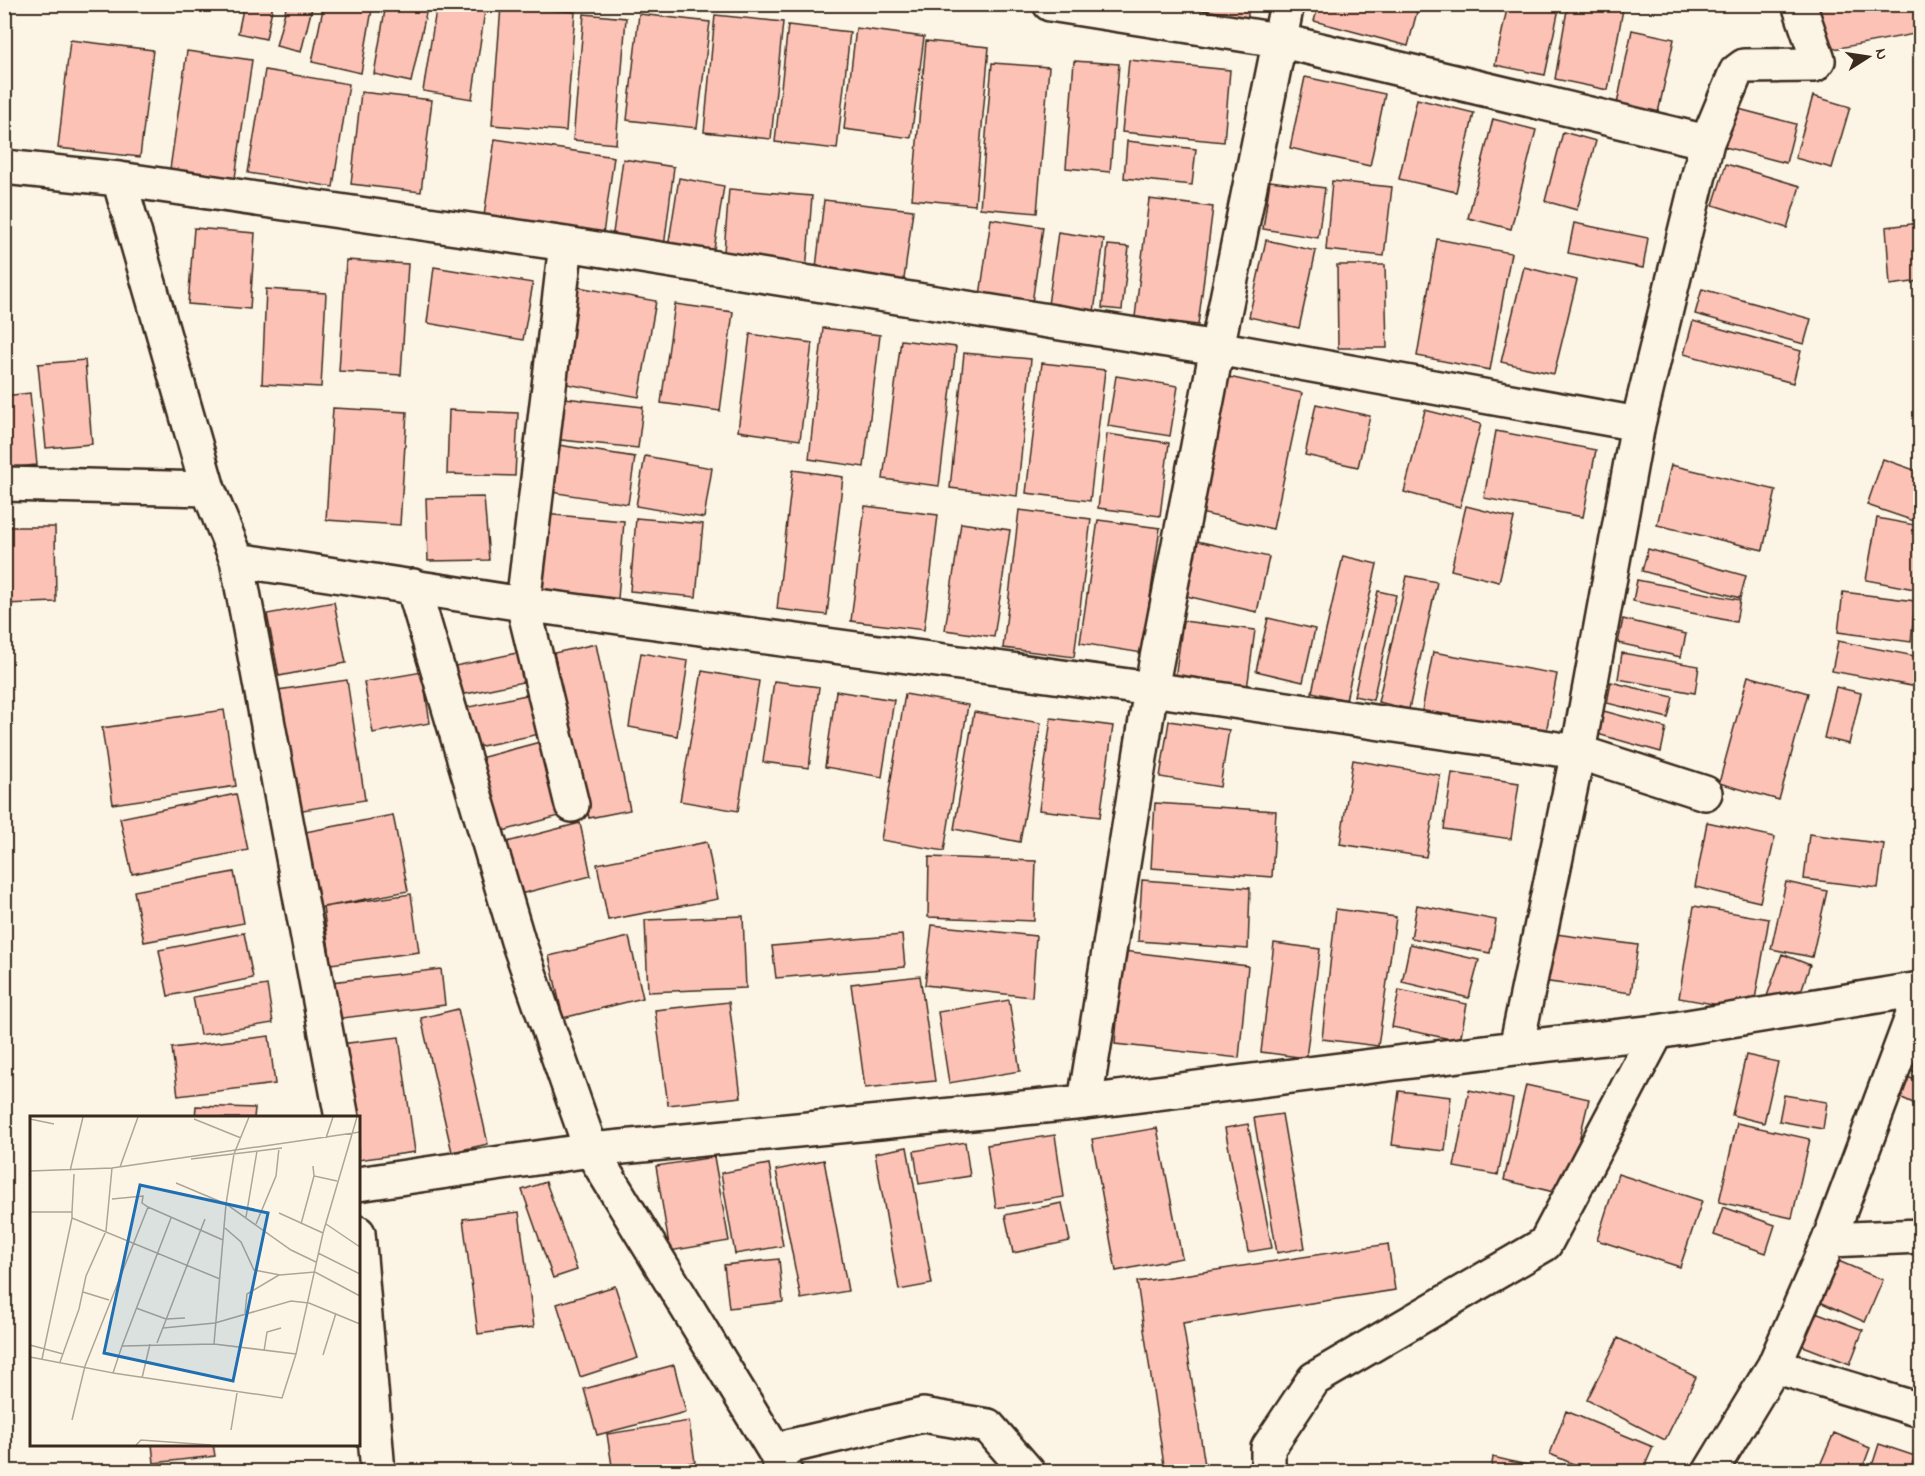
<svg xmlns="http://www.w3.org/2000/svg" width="1925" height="1476" font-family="'Indie Flower',sans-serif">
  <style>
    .building { fill: #fcc2b5; stroke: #3b2a1e; stroke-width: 1.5 }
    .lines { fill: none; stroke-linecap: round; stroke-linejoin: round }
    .minor-casing { stroke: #3b2a1e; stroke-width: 38 }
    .minor { stroke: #fcf5e5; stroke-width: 33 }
    .inset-road { fill: none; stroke: #afa495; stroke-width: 1.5 }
    .view { fill: #1f6fb2; fill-opacity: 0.15; stroke: #1f6fb2; stroke-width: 3 }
    .inset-edge { fill: none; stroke: #3b2a1e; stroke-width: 3 }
  </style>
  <rect width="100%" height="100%" fill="#fcf5e5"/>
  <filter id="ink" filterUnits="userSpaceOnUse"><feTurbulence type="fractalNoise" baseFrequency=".0167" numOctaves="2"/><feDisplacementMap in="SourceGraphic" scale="12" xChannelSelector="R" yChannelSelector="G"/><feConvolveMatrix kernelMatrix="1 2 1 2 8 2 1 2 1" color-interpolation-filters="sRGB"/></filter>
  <g filter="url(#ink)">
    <path class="building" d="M 244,4 L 273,4 L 266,39 L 238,33 Z
      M 287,4 L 313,4 L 301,52 L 276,46 Z
      M 324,4 L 373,4 L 361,73 L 312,62 Z
      M 386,4 L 428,4 L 411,82 L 374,74 Z
      M 437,4 L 486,4 L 472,99 L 423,91 Z
      M 1145,4 L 1249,4 L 1247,25 Z
      M 1319,4 L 1419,4 L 1408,46 L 1314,21 Z
      M 1508,4 L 1560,4 L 1545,75 L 1495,65 Z
      M 1568,4 L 1624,4 L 1608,90 L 1555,79 Z
      M 1826,4 L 1920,4 L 1920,33 L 1823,51 L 1814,7 Z
      M 501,6 L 575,12 L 566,131 L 492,125 Z
      M 584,14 L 626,18 L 616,144 L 573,140 Z
      M 639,14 L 710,22 L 697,128 L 627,120 Z
      M 715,15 L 783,22 L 771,139 L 704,132 Z
      M 788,25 L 850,32 L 837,149 L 775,142 Z
      M 856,28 L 924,37 L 911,138 L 844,129 Z
      M 1632,30 L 1674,39 L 1658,113 L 1617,104 Z
      M 70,40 L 153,50 L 140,157 L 58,148 Z
      M 926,41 L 989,47 L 975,205 L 912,199 Z
      M 187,51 L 252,60 L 235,178 L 170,169 Z
      M 1129,60 L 1230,70 L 1224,142 L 1122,132 Z
      M 1074,61 L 1119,64 L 1110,172 L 1066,168 Z
      M 992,63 L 1049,67 L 1037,213 L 980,208 Z
      M 265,70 L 349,84 L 333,187 L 248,173 Z
      M 1305,77 L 1385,94 L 1370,166 L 1290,148 Z
      M 361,92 L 432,100 L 421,192 L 351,184 Z
      M 1813,96 L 1850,107 L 1832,168 L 1795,158 Z
      M 1417,99 L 1474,113 L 1456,192 L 1399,179 Z
      M 1735,108 L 1796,124 L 1786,163 L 1725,147 Z
      M 1493,119 L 1536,130 L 1511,229 L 1468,218 Z
      M 1563,132 L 1596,141 L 1577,210 L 1545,201 Z
      M 495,139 L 614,157 L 602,241 L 483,223 Z
      M 1127,141 L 1196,149 L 1192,185 L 1124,178 Z
      M 623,159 L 674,167 L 663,255 L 611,248 Z
      M 1726,164 L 1800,186 L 1787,228 L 1713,205 Z
      M 679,178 L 724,186 L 712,262 L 667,254 Z
      M 1270,181 L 1325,188 L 1318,238 L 1263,229 Z
      M 1332,181 L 1392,187 L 1384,256 L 1326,250 Z
      M 729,189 L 812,196 L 806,272 L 723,264 Z
      M 1149,199 L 1213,207 L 1198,325 L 1135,317 Z
      M 824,200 L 913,210 L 903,287 L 815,276 Z
      M 991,219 L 1043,227 L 1032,303 L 980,296 Z
      M 1574,223 L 1648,238 L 1643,268 L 1568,253 Z
      M 1920,223 L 1920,281 L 1890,285 L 1886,227 Z
      M 194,228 L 255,233 L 250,309 L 188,304 Z
      M 1058,232 L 1104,239 L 1094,312 L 1048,305 Z
      M 1437,239 L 1511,253 L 1490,370 L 1417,356 Z
      M 1266,240 L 1316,251 L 1299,328 L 1249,317 Z
      M 1108,245 L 1129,247 L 1122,310 L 1102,308 Z
      M 346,260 L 408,264 L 401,375 L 339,371 Z
      M 1337,265 L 1385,265 L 1387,348 L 1338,348 Z
      M 434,267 L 533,283 L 523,340 L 427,323 Z
      M 1524,267 L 1577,280 L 1554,374 L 1501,362 Z
      M 578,287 L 656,301 L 639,397 L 561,383 Z
      M 266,289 L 326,293 L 321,387 L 262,384 Z
      M 1702,289 L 1811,319 L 1804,344 L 1695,314 Z
      M 675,304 L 733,312 L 720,411 L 661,403 Z
      M 1693,321 L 1801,351 L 1793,383 L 1684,354 Z
      M 823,328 L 880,335 L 864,467 L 809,459 Z
      M 750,334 L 812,343 L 800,440 L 738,431 Z
      M 901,340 L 956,347 L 939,486 L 883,479 Z
      M 964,353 L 1031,359 L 1017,496 L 950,488 Z
      M 85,360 L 92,444 L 46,448 L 38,364 Z
      M 1042,363 L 1105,370 L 1090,501 L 1026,493 Z
      M 1116,376 L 1178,386 L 1170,436 L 1108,426 Z
      M 1229,377 L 1302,393 L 1273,529 L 1200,513 Z
      M 30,393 L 37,465 L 4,468 L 4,396 Z
      M 556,397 L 643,407 L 638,448 L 552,439 Z
      M 1316,404 L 1370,416 L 1358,467 L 1305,455 Z
      M 333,408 L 407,412 L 400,525 L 326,520 Z
      M 449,410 L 518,413 L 515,476 L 447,474 Z
      M 1425,410 L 1481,424 L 1460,507 L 1404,492 Z
      M 1496,431 L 1596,450 L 1583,517 L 1484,498 Z
      M 1107,434 L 1169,443 L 1160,516 L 1098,508 Z
      M 552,444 L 635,457 L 628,504 L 544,491 Z
      M 645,456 L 712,468 L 704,518 L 636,506 Z
      M 1883,459 L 1920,472 L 1920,523 L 1867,505 Z
      M 1671,465 L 1776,490 L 1763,550 L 1657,525 Z
      M 793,470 L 843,477 L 827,615 L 777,609 Z
      M 484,497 L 489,560 L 428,561 L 426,498 Z
      M 865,506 L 938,515 L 924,630 L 851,621 Z
      M 1466,506 L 1514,518 L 1499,582 L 1451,570 Z
      M 1019,510 L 1091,519 L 1074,657 L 1003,648 Z
      M 543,514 L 624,521 L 618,599 L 536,592 Z
      M 636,518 L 703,524 L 696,597 L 630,591 Z
      M 1877,518 L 1920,526 L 1920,590 L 1866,580 Z
      M 1098,520 L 1160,528 L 1142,653 L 1080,643 Z
      M 961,523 L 1010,530 L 994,637 L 945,630 Z
      M 4,527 L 55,527 L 56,602 L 4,604 Z
      M 1197,541 L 1269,557 L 1257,612 L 1186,596 Z
      M 1648,549 L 1746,576 L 1740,598 L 1642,571 Z
      M 1343,556 L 1377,564 L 1346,700 L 1312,692 Z
      M 1407,576 L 1437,582 L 1409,709 L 1378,702 Z
      M 1637,580 L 1740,600 L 1736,622 L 1633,601 Z
      M 1378,591 L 1396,595 L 1373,700 L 1354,696 Z
      M 1843,592 L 1915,601 L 1911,642 L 1838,632 Z
      M 334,602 L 346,663 L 279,676 L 267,614 Z
      M 1268,618 L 1315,629 L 1303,682 L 1256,671 Z
      M 1623,619 L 1686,634 L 1681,657 L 1618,643 Z
      M 1183,621 L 1255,630 L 1247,689 L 1175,679 Z
      M 1838,641 L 1920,657 L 1917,687 L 1832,671 Z
      M 596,644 L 630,810 L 589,818 L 554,653 Z
      M 1433,652 L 1557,674 L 1545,738 L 1421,716 Z
      M 517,653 L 523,682 L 456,696 L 450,667 Z
      M 641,653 L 688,661 L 677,736 L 629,727 Z
      M 1622,653 L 1699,666 L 1695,693 L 1618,679 Z
      M 702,671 L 759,681 L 738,811 L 680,801 Z
      M 422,672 L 430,723 L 373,733 L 364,682 Z
      M 1748,676 L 1808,693 L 1779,800 L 1719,783 Z
      M 347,680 L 365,800 L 297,811 L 278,690 Z
      M 774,681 L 819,687 L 809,768 L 763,762 Z
      M 1611,682 L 1673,697 L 1668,718 L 1607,703 Z
      M 1836,687 L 1861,693 L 1849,744 L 1824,738 Z
      M 836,691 L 894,700 L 882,777 L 825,767 Z
      M 531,694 L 540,734 L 472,748 L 464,708 Z
      M 905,694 L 968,705 L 944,851 L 881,840 Z
      M 224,710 L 236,786 L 113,804 L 102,728 Z
      M 1600,710 L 1666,728 L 1661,752 L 1594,733 Z
      M 974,712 L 1041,723 L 1020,842 L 954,829 Z
      M 1051,718 L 1113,726 L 1100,817 L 1039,810 Z
      M 1169,721 L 1229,730 L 1220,787 L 1160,777 Z
      M 540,742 L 559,816 L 499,832 L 480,758 Z
      M 1353,760 L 1440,775 L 1426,857 L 1340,844 Z
      M 1452,773 L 1519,783 L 1511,839 L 1444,829 Z
      M 236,794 L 248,850 L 132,874 L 120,818 Z
      M 1155,803 L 1276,811 L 1272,877 L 1151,868 Z
      M 393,815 L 408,891 L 314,909 L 300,833 Z
      M 1707,822 L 1775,837 L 1760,902 L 1695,887 Z
      M 580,823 L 591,876 L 520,894 L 507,842 Z
      M 1809,834 L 1884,844 L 1878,888 L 1804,879 Z
      M 707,842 L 718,899 L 608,920 L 597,864 Z
      M 929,857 L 1036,861 L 1034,921 L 928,917 Z
      M 234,872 L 244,923 L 144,942 L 134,891 Z
      M 1142,880 L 1250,888 L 1248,949 L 1138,941 Z
      M 1786,882 L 1827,891 L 1812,957 L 1771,949 Z
      M 411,894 L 419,952 L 331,964 L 323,907 Z
      M 1417,905 L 1496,920 L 1490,953 L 1411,938 Z
      M 1694,906 L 1769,919 L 1753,1011 L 1679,998 Z
      M 1336,909 L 1396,917 L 1378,1046 L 1322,1039 Z
      M 743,916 L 746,988 L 648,992 L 645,920 Z
      M 932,925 L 1036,936 L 1032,997 L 925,985 Z
      M 244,933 L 253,978 L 168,996 L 159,950 Z
      M 1548,933 L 1638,945 L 1631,993 L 1542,981 Z
      M 902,935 L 905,967 L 776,978 L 772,946 Z
      M 629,937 L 643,998 L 563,1018 L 549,956 Z
      M 1274,943 L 1320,949 L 1306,1058 L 1261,1052 Z
      M 1410,944 L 1479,960 L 1469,998 L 1402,982 Z
      M 1123,951 L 1248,966 L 1239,1058 L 1115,1044 Z
      M 1782,954 L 1810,965 L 1796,1006 L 1767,996 Z
      M 441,969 L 445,1005 L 335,1019 L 331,982 Z
      M 920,976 L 935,1081 L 865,1088 L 851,984 Z
      M 267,985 L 273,1023 L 200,1035 L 193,997 Z
      M 1399,990 L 1467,1004 L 1460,1041 L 1392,1027 Z
      M 1009,1000 L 1020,1071 L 949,1083 L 938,1012 Z
      M 729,1002 L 741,1097 L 668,1105 L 655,1010 Z
      M 458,1009 L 488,1144 L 452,1152 L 421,1018 Z
      M 269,1036 L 275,1084 L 178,1096 L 172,1048 Z
      M 399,1037 L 415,1152 L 358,1160 L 358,1118 L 349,1118 L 340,1044 Z
      M 1915,1047 L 1920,1049 L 1920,1074 L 1906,1068 Z
      M 1746,1055 L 1778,1062 L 1764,1123 L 1732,1115 Z
      M 1900,1074 L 1920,1082 L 1920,1106 L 1893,1094 Z
      M 1526,1085 L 1589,1099 L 1566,1195 L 1504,1180 Z
      M 1469,1090 L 1513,1099 L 1498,1175 L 1454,1167 Z
      M 1399,1091 L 1451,1097 L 1445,1151 L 1392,1145 Z
      M 1784,1095 L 1827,1102 L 1823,1129 L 1779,1121 Z
      M 196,1106 L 255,1108 L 254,1118 L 195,1118 Z
      M 1282,1114 L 1305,1248 L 1277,1253 L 1254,1118 Z
      M 1737,1123 L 1810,1139 L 1792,1218 L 1719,1202 Z
      M 1248,1124 L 1272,1248 L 1248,1252 L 1225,1128 Z
      M 1157,1128 L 1182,1258 L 1116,1271 L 1092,1139 Z
      M 1055,1135 L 1064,1197 L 996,1208 L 987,1145 Z
      M 965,1142 L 970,1176 L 919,1184 L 914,1151 Z
      M 907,1147 L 932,1284 L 899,1290 L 875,1153 Z
      M 714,1157 L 729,1241 L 670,1251 L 656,1166 Z
      M 824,1160 L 848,1291 L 801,1299 L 776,1170 Z
      M 769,1164 L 783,1246 L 735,1254 L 721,1173 Z
      M 1618,1174 L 1702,1201 L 1680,1267 L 1597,1240 Z
      M 546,1182 L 577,1270 L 553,1278 L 522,1190 Z
      M 1062,1203 L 1070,1241 L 1013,1253 L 1005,1215 Z
      M 1723,1207 L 1775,1225 L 1766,1253 L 1714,1235 Z
      M 519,1212 L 534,1327 L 478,1334 L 463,1219 Z
      M 1388,1244 L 1395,1290 L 1183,1323 L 1206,1472 L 1165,1472 L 1137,1282 Z
      M 1829,1257 L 1883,1280 L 1865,1322 L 1811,1298 Z
      M 779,1259 L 783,1302 L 729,1308 L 724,1265 Z
      M 615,1286 L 638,1358 L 580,1377 L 557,1304 Z
      M 1805,1308 L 1863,1330 L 1850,1364 L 1793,1342 Z
      M 1618,1338 L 1696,1377 L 1665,1440 L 1587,1400 Z
      M 674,1365 L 686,1412 L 597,1435 L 584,1389 Z
      M 1566,1411 L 1653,1447 L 1642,1472 L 1592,1472 L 1550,1454 Z
      M 689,1421 L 695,1462 L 635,1472 L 613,1472 L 607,1434 Z
      M 1834,1433 L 1870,1448 L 1861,1472 L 1817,1472 Z
      M 152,1444 L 213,1444 L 215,1456 L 154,1463 Z
      M 1879,1444 L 1915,1456 L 1909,1472 L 1870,1472 Z
      M 1493,1457 L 1556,1472 L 1491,1472 Z"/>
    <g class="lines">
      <defs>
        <path id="minor" d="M 1050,4 L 1278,40 L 1707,142
          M 4,167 L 119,179 L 208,489 L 237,560 L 342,1118
          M 119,179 L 566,244 L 1217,348 L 1638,424
          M 566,244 L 523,604 L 572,805
          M 4,484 L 208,489
          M 237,560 L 523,604 L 1151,689 L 1578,752 L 1705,793
          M 413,586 L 518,941 L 591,1150 L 774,1450 L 785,1472
          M 1516,1048 L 1578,752 L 1638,424 L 1707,142 L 1736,72 L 1744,66 L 1814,65 L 1818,60 L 1799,4
          M 1085,1102 L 1151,689 L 1217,348 L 1287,4
          M 358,1184 L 591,1150 L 1085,1102 L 1516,1048 L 1657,1032 L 1920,989
          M 358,1233 L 378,1472
          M 1829,1240 L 1920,1236
          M 1774,1366 L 1920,1410
          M 774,1450 L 923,1415 L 988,1426 L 1028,1472
          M 1268,1472 L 1268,1448 L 1314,1379 L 1545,1244 L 1657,1032
          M 1710,1472 L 1774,1366 L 1829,1240 L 1920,996"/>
      </defs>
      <use href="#minor" class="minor-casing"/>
      <use href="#minor" class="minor"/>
    </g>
  </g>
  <g transform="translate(30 1116)">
    <rect width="330" height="330" fill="#fcf5e5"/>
    <path class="inset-road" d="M 0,3 L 24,8M 164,3 L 211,22M 296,22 L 303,1M 161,43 L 252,32M 283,50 L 284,60 L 307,65M 90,51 L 108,1M 0,55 L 82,52 L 330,16M 40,55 L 53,1M 146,67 L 196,88 L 261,134 L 286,146M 82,83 L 113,80 L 112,87 L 118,91 L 193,124M 0,96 L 42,96 L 44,58M 42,96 L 42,102 L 190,163M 249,97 L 293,117M 216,101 L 227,35M 226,108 L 246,60 L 249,32M 271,108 L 284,60M 296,108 L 330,131M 195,112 L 211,126 L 224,154 L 250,159 L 285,156 L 330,180M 288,137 L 330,158M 53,176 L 79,184M 106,192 L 136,203 L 155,202M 215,197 L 217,178 L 249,159M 133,212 L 185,207 L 261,185 L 279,187 L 330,208M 127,227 L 175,103M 184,228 L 196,88 L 204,38 L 219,1M 0,229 L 33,238M 92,230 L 141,102M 234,235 L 237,216 L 251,212M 293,239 L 306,197M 0,241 L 83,257 L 92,230 L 184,228 L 266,238M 12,243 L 42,102M 30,246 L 49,193 L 56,160 L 76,115 L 82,52M 83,257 L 252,282 L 266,238 L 293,117 L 327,1M 112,262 L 120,228M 42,304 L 55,250 L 118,91M 201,314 L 207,277M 106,329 L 111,324 L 181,329"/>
    <path class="view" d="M 110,69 L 238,97 L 203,265 L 74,237 Z"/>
    <rect width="330" height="330" class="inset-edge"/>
  </g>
  <rect width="1925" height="1476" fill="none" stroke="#fcf5e5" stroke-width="24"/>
  <rect x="12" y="12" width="1901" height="1452" fill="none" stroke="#3b2a1e" stroke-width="2" filter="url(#ink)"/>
  <g transform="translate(1868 57) rotate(78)" stroke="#fcf5e5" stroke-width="4.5" paint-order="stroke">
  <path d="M0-4.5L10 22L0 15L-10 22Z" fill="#3b2a1e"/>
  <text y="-9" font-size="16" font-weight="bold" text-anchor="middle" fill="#3b2a1e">N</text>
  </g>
</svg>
